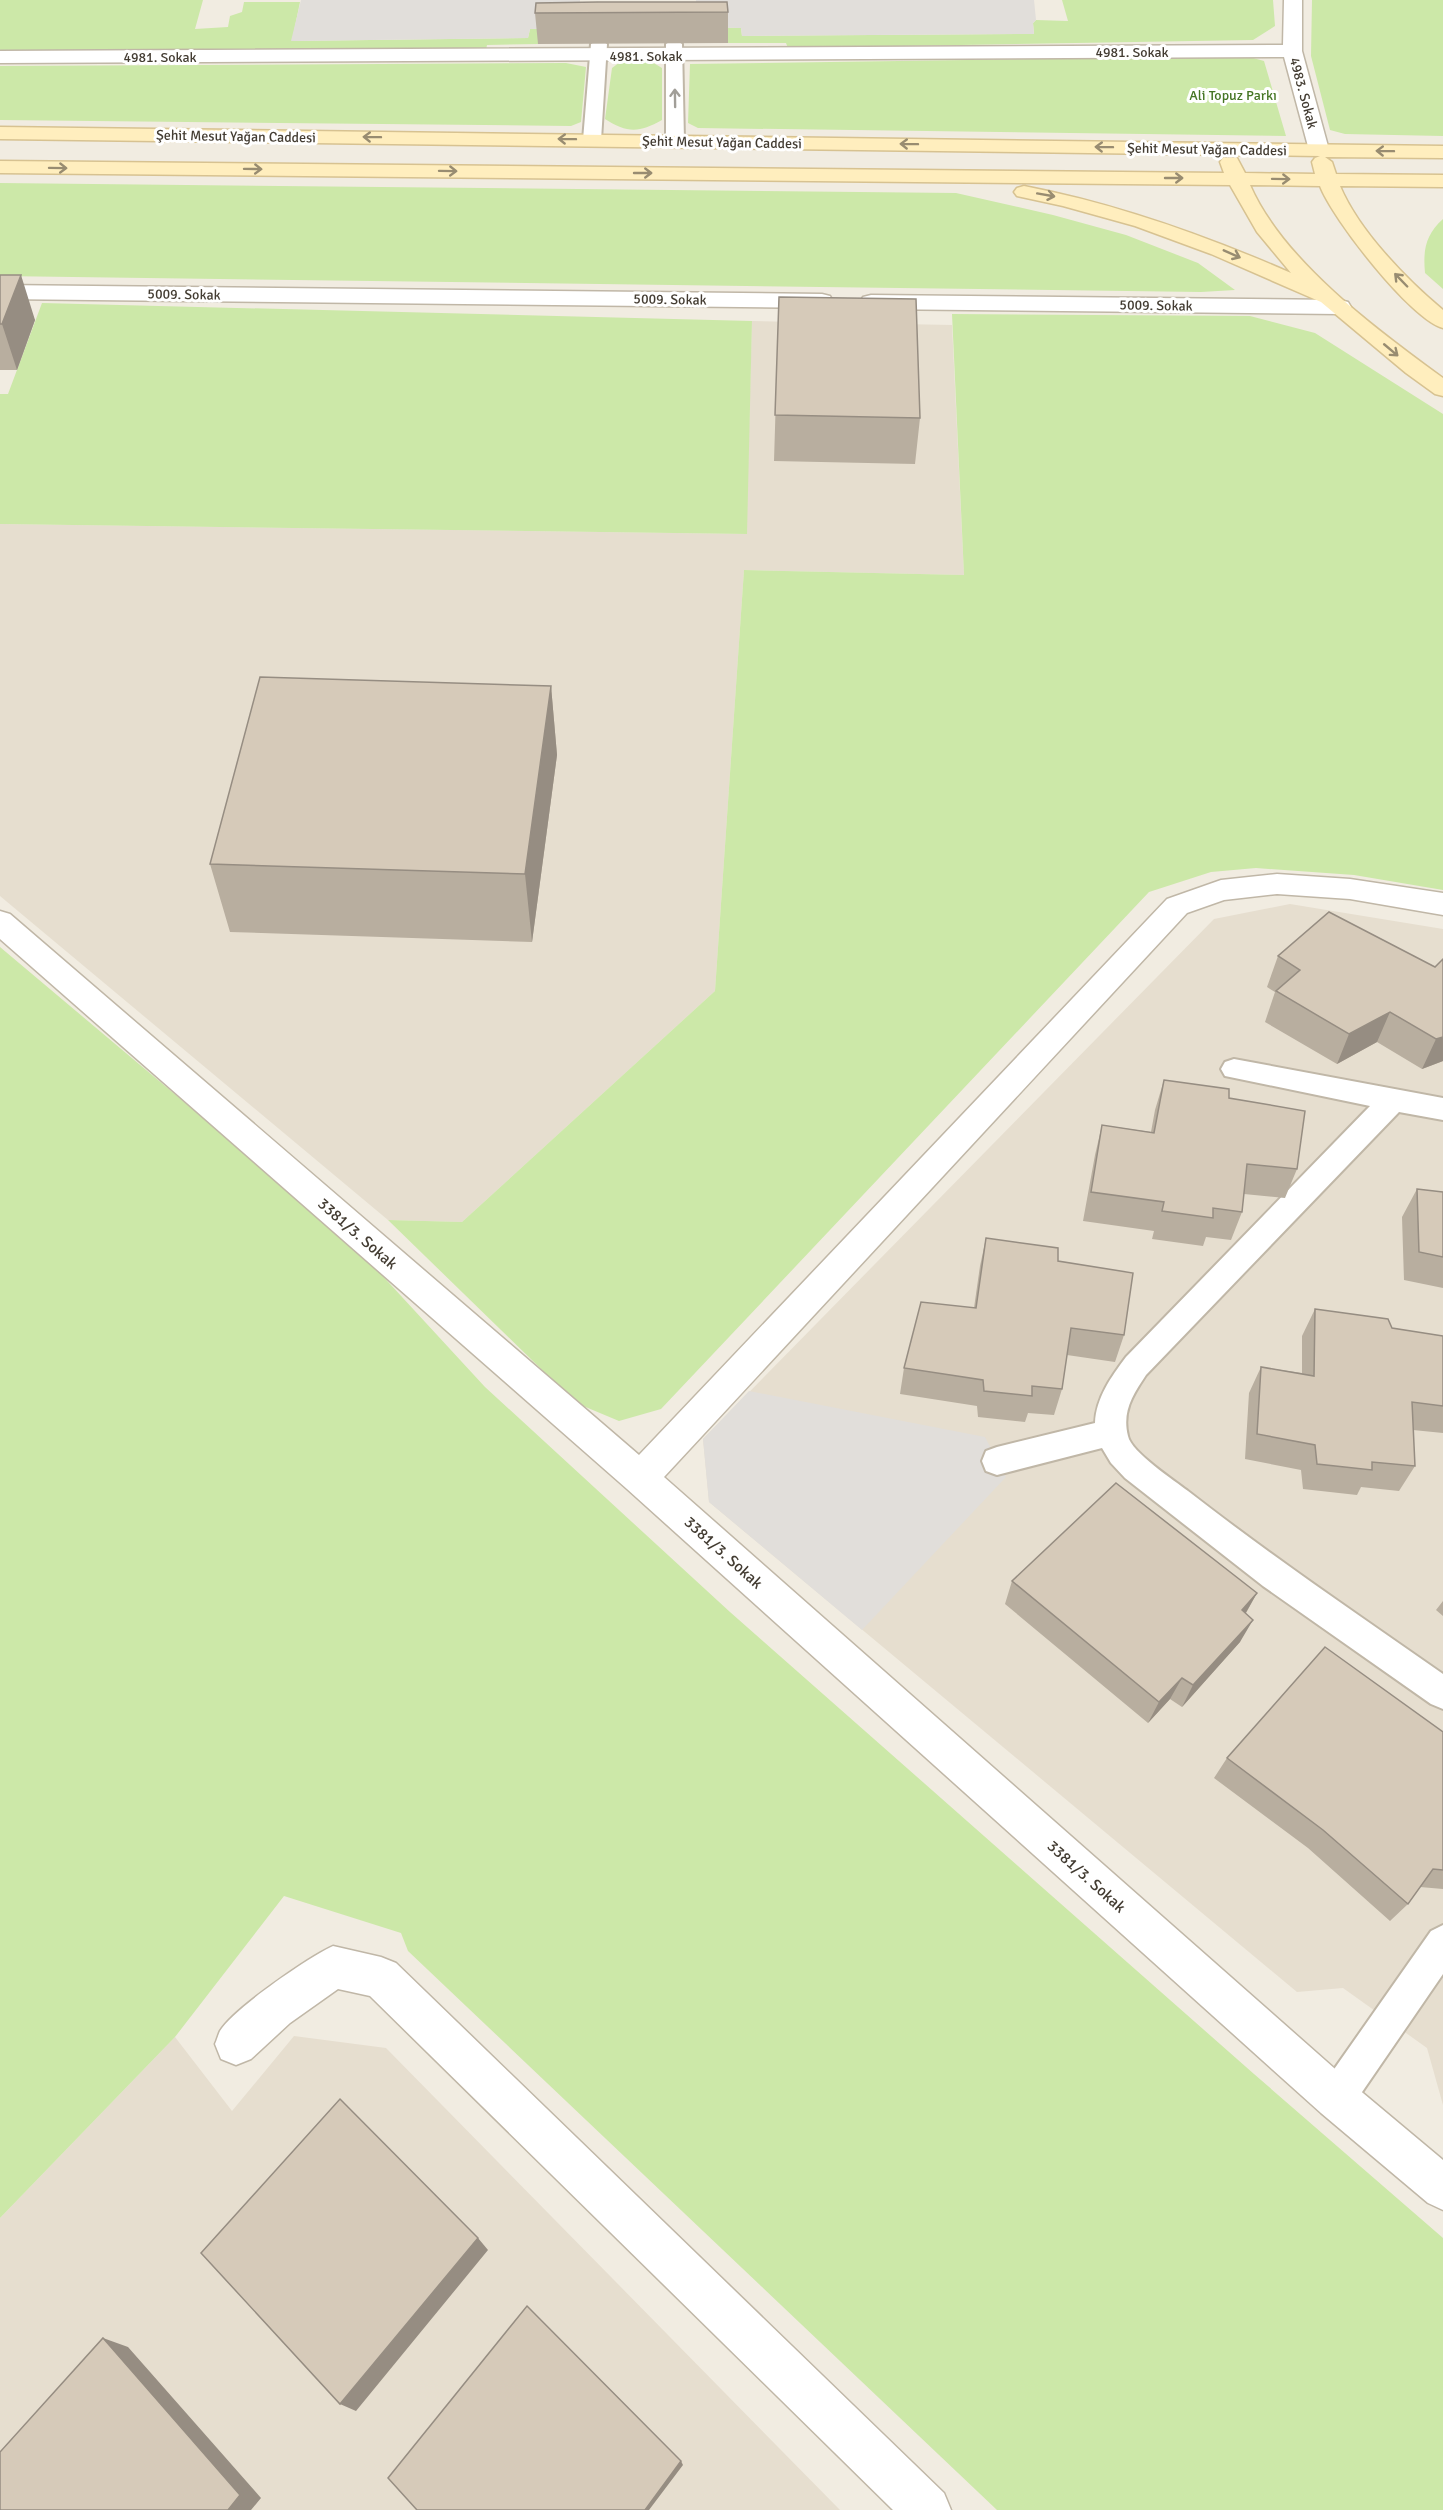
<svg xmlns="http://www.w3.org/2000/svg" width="1443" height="2510" font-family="Signika,sans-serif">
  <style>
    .residential { fill: #e6decf }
    .green { fill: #cce8a8 }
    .parking { fill: #e1deda }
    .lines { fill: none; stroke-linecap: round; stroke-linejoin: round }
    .lane-casing { stroke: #c0b7a7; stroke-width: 4 }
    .street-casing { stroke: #c0b7a7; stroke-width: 3 }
    .secondary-casing { stroke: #d7c291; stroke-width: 3 }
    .lane { fill: #fff; fill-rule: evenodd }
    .street { fill: #fff; fill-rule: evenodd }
    .secondary { fill: #ffeebe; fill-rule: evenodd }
    .wall { fill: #b8ae9f }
    .shaded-wall { fill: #968d82 }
    .building { fill: #d6cab9; stroke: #968d82; stroke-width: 1.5 }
    .oneway { stroke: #a19e98 }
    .oneway2 { stroke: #988c71 }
    .labels { text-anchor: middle; stroke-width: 6; stroke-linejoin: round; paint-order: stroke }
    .far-street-label { font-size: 14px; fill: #433c32; stroke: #fff }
    .far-park-label { font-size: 14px; fill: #457524; stroke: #fff }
    .street-label { font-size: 16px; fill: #433c32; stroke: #fff }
  </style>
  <rect width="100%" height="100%" fill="#f1ece1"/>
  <path class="residential" d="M 752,321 L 952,325 L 964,575 L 744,570 L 715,991 L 462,1222 L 388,1220 L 0,896 L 0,524 L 746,534 Z
    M 1290,904 L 1443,929 L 1443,2105 L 1427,2048 L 1343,1988 L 1297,1992 L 709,1502 L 703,1439 L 1214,919 Z
    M 294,2036 L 386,2048 L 840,2510 L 0,2510 L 0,2218 L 175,2037 L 232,2111 Z"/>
  <path class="green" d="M 0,0 L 203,0 L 195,29 L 228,27 L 230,16 L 242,12 L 244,2 L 300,2 L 292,41 L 528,38 L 530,29 L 568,28 L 539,34 L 538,44 L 487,45 L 486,50 L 0,52 Z
    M 1062,0 L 1273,0 L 1275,26 L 1253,40 L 788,48 L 786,43 L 728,43 L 727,33 L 704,27 L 741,28 L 742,36 L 1034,34 L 1033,23 L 1036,20 L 1068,21 Z
    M 1312,0 L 1443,0 L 1443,136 L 1345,134 L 1330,130 L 1311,56 Z
    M 1246,56 L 1264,61 L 1286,136 L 698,128 L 688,123 L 690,64 Z
    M 620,62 L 652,62 L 662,68 L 662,120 C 639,133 627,133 605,119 L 612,68 Z
    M 566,63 L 586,67 L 581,122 L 571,126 L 0,120 L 0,66 Z
    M 0,183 L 956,193 L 1053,215 L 1126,235 L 1198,263 L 1235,290 L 1201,292 L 0,276 Z
    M 1443,219 L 1443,289 L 1425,273 C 1423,251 1425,235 1443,219 Z
    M 42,303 L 752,321 L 747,534 L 0,524 L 0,394 L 8,394 Z
    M 952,314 L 1250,316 L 1315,333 L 1443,414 L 1443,890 L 1354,875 L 1256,868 L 1211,872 L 1149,892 L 661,1409 L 619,1421 L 576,1403 L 388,1220 L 462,1222 L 715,991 L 744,570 L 964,575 Z
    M 0,947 L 355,1246 L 485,1387 L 730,1612 L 1254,2074 L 1443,2238 L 1443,2510 L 997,2510 L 408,1951 L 401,1933 L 284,1896 L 175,2037 L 0,2218 Z"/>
  <path class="parking" d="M 301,0 L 580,0 L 579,28 L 530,29 L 528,38 L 291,41 Z
    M 696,0 L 1034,0 L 1036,20 L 1033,23 L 1034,34 L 742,36 L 741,28 L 697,27 Z
    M 749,1391 L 985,1437 L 1006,1477 L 862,1630 L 709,1502 L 703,1439 Z"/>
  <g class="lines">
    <defs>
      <path id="lane" d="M 599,39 L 607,44 L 601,140 L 598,144 L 586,144 L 583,140 L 591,44 Z
        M 674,39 L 682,44 L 684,141 L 681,145 L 669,145 L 666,141 L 666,44 Z
        M 1234,1059 L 1443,1098 L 1443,1120 L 1399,1112 L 1146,1375 C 1132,1396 1122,1412 1128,1436 C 1131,1452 1175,1481 1188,1491 C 1270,1555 1357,1614 1443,1674 L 1443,1709 L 1431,1704 L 1263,1586 L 1125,1478 L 1111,1463 L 1102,1448 L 997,1475 L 986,1471 L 982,1461 L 986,1451 L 997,1447 L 1095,1423 C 1096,1398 1111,1377 1126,1357 L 1370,1106 L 1225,1076 L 1221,1069 L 1225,1062 Z
        M 1443,1925 L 1443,1974 L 1349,2111 L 1336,2116 L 1323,2111 L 1318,2098 L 1323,2085 L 1431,1931 Z"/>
      <path id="street" d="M 1284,0 L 1302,0 L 1302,51 L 1329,150 L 1326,154 L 1312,154 L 1309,150 L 1284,57 L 0,63 L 0,51 L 1283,45 Z
        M 0,285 L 822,294 L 830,296 L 833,301 L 830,306 L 822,308 L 0,299 Z
        M 871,295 L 1340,300 L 1348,302 L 1351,307 L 1348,312 L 1340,314 L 871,309 L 863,307 L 860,302 L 863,297 Z
        M 1277,874 L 1350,879 L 1443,893 L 1443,915 L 1350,899 L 1277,894 L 1224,900 L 1187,913 L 664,1477 L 1351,2083 L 1443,2160 L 1443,2210 L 1428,2203 L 1321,2113 L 627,1489 L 0,939 L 0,911 L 10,914 L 639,1455 L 1167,899 L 1221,880 Z
        M 333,1946 L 381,1957 L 396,1963 L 944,2493 L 951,2510 L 893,2510 L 370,1996 L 338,1989 L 290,2023 L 251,2059 L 236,2065 L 221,2059 L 215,2044 C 217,2040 218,2035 220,2031 C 233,2009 309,1957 333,1946 Z"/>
      <path id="secondary" d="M 0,127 L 1443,146 L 1443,158 L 1325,157 L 1332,162 L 1336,174 L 1443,175 L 1443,187 L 1340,186 C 1359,231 1406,279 1443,310 L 1443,328 C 1411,320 1332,218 1320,186 L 1250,185 C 1283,261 1377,330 1443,378 L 1443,396 L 1435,394 L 1406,373 L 1321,302 L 1211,254 L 1135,226 L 1063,206 L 1017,196 L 1014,192 L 1017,188 L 1024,186 C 1117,204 1204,235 1291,273 L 1257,232 L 1230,185 L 0,173 L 0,161 L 1224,173 L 1220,162 L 1223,158 L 1237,158 L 1245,173 L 1315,174 L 1312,162 L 1315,158 L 1320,156 L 0,139 Z"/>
    </defs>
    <use href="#lane" class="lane-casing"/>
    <use href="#street" class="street-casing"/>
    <use href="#secondary" class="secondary-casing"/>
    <use href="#lane" class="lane"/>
    <use href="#street" class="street"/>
    <use href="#secondary" class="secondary"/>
  </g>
  <path class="wall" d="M 728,12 L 728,43 L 538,44 L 535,13 Z
    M 0,275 L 35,320 L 17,370 L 0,370 Z
    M 779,297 L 920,418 L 915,464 L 774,461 Z
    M 551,686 L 557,755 L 532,942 L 230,932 L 210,864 Z
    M 1278,956 L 1435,967 L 1443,1061 L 1422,1069 L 1377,1042 L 1337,1064 L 1265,1022 L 1275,992 L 1267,987 Z
    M 1164,1080 L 1229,1098 L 1297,1169 L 1285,1198 L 1244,1194 L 1242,1212 L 1231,1240 L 1206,1237 L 1203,1246 L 1152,1239 L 1154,1231 L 1083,1221 L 1095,1155 L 1102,1125 L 1151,1132 L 1155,1110 Z
    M 1417,1189 L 1443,1192 L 1443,1288 L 1404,1280 L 1402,1217 Z
    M 986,1238 L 1058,1261 L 1124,1335 L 1115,1362 L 1067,1355 L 1062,1389 L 1054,1415 L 1028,1413 L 1025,1422 L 978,1417 L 977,1406 L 900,1394 L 904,1368 L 974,1308 L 980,1266 Z
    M 1315,1309 L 1392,1328 L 1443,1336 L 1443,1433 L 1413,1430 L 1415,1466 L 1399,1491 L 1361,1487 L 1357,1495 L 1303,1489 L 1301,1470 L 1245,1459 L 1249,1393 L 1261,1367 L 1302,1373 L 1302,1336 Z
    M 1012,1581 L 1257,1593 L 1246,1613 L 1240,1642 L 1182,1707 L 1170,1699 L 1148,1723 L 1005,1604 Z
    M 1443,1601 L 1443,1616 L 1436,1610 Z
    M 1443,1732 L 1443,1889 L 1420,1887 L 1408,1904 L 1390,1921 L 1308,1848 L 1214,1778 L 1227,1758 Z"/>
  <path class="shaded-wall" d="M 21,275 L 35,320 L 17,370 L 2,324 Z
    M 551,686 L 557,755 L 532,942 L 525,874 Z
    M 1390,1012 L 1377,1042 L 1337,1064 L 1349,1034 Z
    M 1443,1037 L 1443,1061 L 1422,1069 L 1436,1039 Z
    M 1257,1593 L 1244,1616 L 1242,1610 Z
    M 1253,1620 L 1240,1642 L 1182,1707 L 1193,1685 Z
    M 1182,1678 L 1170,1699 L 1148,1723 L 1159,1702 Z
    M 478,2238 L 488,2250 L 356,2411 L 340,2404 Z
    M 103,2338 L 128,2347 L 261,2498 L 251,2510 L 228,2510 Z
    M 681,2461 L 683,2465 L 649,2510 L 645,2510 Z"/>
  <path class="building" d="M 598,2 L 727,2 L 728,12 L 535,13 L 536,3 Z
    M 0,275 L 21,275 L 2,324 L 0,324 Z
    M 779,297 L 916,299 L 920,418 L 775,415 Z
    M 260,677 L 551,686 L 525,874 L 210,864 Z
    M 1329,912 L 1435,967 L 1443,959 L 1443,1037 L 1436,1039 L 1390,1012 L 1349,1034 L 1276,991 L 1300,970 L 1278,956 Z
    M 1164,1080 L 1229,1089 L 1229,1098 L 1305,1111 L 1297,1169 L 1247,1164 L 1242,1212 L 1213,1208 L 1213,1218 L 1162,1211 L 1164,1202 L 1091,1192 L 1102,1125 L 1154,1133 Z
    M 1417,1189 L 1443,1192 L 1443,1257 L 1419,1252 Z
    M 986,1238 L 1058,1248 L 1058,1261 L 1133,1273 L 1124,1335 L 1071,1328 L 1062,1389 L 1032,1386 L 1032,1396 L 984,1391 L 983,1380 L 904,1368 L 921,1302 L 976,1308 Z
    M 1315,1309 L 1388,1319 L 1392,1328 L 1443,1336 L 1443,1406 L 1412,1402 L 1415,1466 L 1372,1462 L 1372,1470 L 1317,1464 L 1315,1445 L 1257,1434 L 1261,1367 L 1314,1376 Z
    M 1116,1483 L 1257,1593 L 1242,1610 L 1253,1620 L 1193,1685 L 1182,1678 L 1159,1702 L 1012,1581 Z
    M 1325,1647 L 1443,1732 L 1443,1870 L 1433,1869 L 1408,1904 L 1323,1830 L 1227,1758 Z
    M 340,2099 L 478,2238 L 340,2404 L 201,2253 Z
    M 527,2306 L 681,2461 L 645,2510 L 417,2510 L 388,2478 Z
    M 103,2338 L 240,2495 L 228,2510 L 0,2510 L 0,2452 Z"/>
  <defs><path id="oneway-shaft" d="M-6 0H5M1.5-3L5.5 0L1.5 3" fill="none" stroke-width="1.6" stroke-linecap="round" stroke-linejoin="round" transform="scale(1.5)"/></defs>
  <use class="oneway" href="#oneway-shaft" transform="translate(675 98) rotate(-91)"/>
  <g class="oneway2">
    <use href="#oneway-shaft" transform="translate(372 137) rotate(-179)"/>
    <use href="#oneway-shaft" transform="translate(567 139) rotate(-179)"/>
    <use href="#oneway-shaft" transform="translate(909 144) rotate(-179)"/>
    <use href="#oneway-shaft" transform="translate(1104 147) rotate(-179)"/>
    <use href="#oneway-shaft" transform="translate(1385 151) rotate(-179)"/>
    <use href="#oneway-shaft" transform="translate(58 168) rotate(1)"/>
    <use href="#oneway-shaft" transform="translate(253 169) rotate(1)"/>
    <use href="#oneway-shaft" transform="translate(448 171) rotate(1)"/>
    <use href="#oneway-shaft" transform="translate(643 173)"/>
    <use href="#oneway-shaft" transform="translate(1174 178)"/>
    <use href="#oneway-shaft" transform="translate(1281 179) rotate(1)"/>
    <use href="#oneway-shaft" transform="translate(1046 195) rotate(10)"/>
    <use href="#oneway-shaft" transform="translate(1232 254) rotate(24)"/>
    <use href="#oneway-shaft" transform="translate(1401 280) rotate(-134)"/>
    <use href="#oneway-shaft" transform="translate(1391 350) rotate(40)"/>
  </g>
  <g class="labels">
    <g class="far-street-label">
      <text x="1132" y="57">4981. Sokak</text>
      <text x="646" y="61">4981. Sokak</text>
      <text x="160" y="62">4981. Sokak</text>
      <text transform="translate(1304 93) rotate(75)" y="5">4983. Sokak</text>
      <text transform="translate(236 136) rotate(1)" y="5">Şehit Mesut Yağan Caddesi</text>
      <text transform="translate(722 142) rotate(1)" y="5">Şehit Mesut Yağan Caddesi</text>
      <text transform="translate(1207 149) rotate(1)" y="5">Şehit Mesut Yağan Caddesi</text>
      <text transform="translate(184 294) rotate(1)" y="5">5009. Sokak</text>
      <text transform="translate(670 299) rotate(1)" y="5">5009. Sokak</text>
      <text transform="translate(1156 305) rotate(1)" y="5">5009. Sokak</text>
    </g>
    <g class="far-park-label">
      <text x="1233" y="100">Ali Topuz Parkı</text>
    </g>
    <g class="street-label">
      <text transform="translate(358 1233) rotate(41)" y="6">3381/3. Sokak</text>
      <text transform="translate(724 1552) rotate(42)" y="6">3381/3. Sokak</text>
      <text transform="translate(1087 1876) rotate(42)" y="6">3381/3. Sokak</text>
    </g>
  </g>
</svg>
